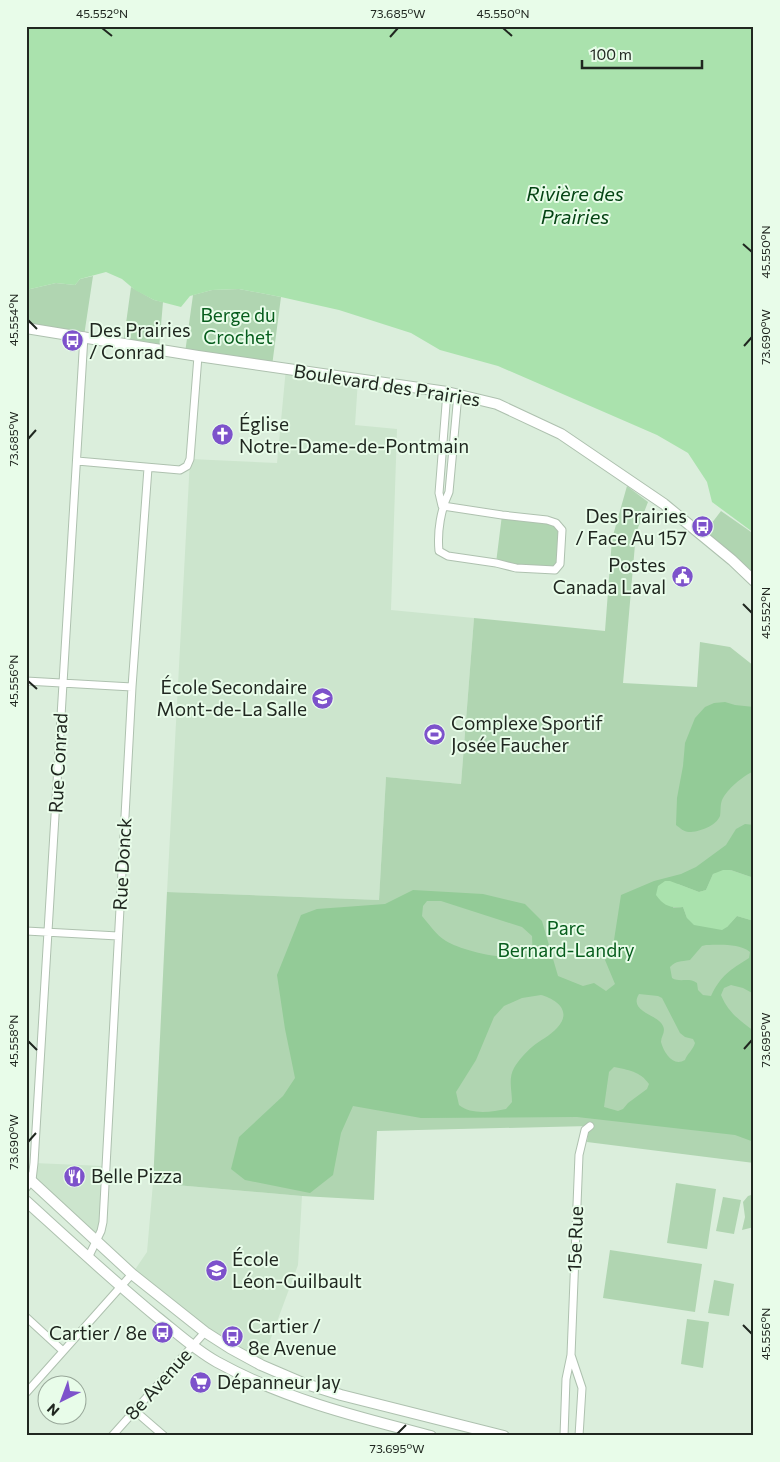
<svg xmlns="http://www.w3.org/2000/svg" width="780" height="1462" font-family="Commissioner,sans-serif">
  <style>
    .built { fill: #cce5cd }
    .green { fill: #b0d5b1 }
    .forest { fill: #93cb97; fill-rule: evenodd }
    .water { fill: #aae2ad }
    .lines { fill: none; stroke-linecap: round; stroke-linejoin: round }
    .street-casing { stroke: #aec1af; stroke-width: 9 }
    .secondary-casing { stroke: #aec1af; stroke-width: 12 }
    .street { stroke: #fff; stroke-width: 7 }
    .secondary { stroke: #fff; stroke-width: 10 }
    .ticks { fill: none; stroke: #202720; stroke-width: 2 }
    .labels { text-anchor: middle; stroke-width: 4; stroke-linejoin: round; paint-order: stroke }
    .park-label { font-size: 19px; fill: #075d1d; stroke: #e8fce9 }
    .poi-label { font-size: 19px; fill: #202720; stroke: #e8fce9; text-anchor: start }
    .street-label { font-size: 19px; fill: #202720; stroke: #e8fce9 }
    .water-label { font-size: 20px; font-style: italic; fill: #044313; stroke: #e8fce9 }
    .neatline { fill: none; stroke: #202720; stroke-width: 2 }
    .ticks-label { font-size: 12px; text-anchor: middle; fill: #202720 }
  </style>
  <rect width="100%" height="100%" fill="#dbeedc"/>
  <path class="built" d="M 286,368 L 358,380 L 355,425 L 397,429 L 391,610 L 474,618 L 461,784 L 386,777 L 379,900 L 167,892 L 190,459 L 277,463 Z
    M 34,1163 L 103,1166 L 100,1222 L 96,1236 L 32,1180 Z
    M 153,1183 L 302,1196 L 298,1265 L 261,1365 L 230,1348 L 132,1274 L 147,1252 Z"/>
  <path class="green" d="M 93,276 L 84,336 L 26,328 L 26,290 L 56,283 L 75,285 L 80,279 Z
    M 131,287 L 154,300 L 163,302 L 159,349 L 125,343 L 124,338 Z
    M 239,289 L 281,297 L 272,366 L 185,353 L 193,295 L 212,290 Z
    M 627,486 L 648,502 L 636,533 L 623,683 L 697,687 L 700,642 L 730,647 L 754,666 L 754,1163 L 587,1142 L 589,1126 L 377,1131 L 374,1200 L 302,1196 L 153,1183 L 167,892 L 379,900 L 386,777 L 461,784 L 474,618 L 605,631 L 612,539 Z
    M 721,511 L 754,534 L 754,581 L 702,536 Z
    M 502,515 L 547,520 L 562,530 L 560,564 L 555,570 L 496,563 Z
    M 676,1183 L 716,1189 L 707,1249 L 667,1243 Z
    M 754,1194 L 754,1227 L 742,1230 L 745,1217 L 743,1202 L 748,1196 Z
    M 723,1197 L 741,1200 L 734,1234 L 716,1231 Z
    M 610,1250 L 702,1264 L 695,1312 L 603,1298 Z
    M 714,1280 L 734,1284 L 729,1316 L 708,1313 Z
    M 687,1319 L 709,1322 L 703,1368 L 681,1364 Z"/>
  <path class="forest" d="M 725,702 L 735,705 L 754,707 L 754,771 C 743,776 727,789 722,800 C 720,805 721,811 720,816 C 716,826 699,832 689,832 C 684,832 680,828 676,825 L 677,798 L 683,766 L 685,743 L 695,718 L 705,707 L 714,703 Z
    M 745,824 L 754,825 L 754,878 L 731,870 L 713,874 L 706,890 L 699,892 L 678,884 L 673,908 L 683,907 L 687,918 L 727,927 L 737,916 L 754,921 L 754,994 L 743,988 L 731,985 L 724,988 L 721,995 C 728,1012 739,1020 754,1031 L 754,1142 L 735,1135 L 577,1117 L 421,1118 L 353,1106 L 341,1133 L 333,1175 L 310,1193 L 245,1180 L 231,1169 L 239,1137 L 283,1096 L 295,1078 L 285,1029 L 277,975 L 301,915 L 317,909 L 385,904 L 413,890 L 483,894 L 525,904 L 542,921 L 558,976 L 583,986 L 594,983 L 606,991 L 615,984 L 605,960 L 614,940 L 621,895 L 654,881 L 681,874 L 696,867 L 726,845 L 736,829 ZM 427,901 L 441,901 L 522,927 L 532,936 C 532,942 534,949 528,953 C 513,964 460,950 446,941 C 436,935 429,924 422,916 L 423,906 ZM 706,945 C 719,945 739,943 750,952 L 749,958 C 730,970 721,975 711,996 L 703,995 L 698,990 L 697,983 C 689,977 680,983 672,978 L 670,967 C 677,960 680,962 690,960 L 702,946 ZM 639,994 L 658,996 L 662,998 L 680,1033 L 685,1037 L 693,1039 L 695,1043 C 693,1050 687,1054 685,1060 C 673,1067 664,1053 661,1042 C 661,1036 666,1032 663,1026 C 658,1014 628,1012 639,994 ZM 541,995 C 556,999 573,1011 557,1028 C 550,1036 540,1040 532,1047 C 526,1052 518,1061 514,1068 C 508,1079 512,1090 512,1102 L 506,1109 C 492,1112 471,1115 459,1105 L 456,1092 L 476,1060 L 494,1017 L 504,1006 L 522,998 ZM 614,1067 C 628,1070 640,1071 649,1084 L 647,1089 L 628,1103 L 623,1109 L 618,1111 L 604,1107 L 609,1072 Z"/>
  <path class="water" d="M 26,26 L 754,26 L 754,533 L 712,502 L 707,482 L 688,453 L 657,435 L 498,366 L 440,350 L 411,333 L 339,310 L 281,297 L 239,289 L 212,290 L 190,296 L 181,307 L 154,300 L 135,290 L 122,279 L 106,272 L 80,279 L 75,285 L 56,283 L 26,290 Z
    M 723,870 L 730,870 L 754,878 L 754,921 L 737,916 L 727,927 L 722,930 L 694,925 L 687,918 L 683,907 C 670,908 664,906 656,895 L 658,886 L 665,881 L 670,881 L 699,892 L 706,890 L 713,874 Z"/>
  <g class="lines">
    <defs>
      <path id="street" d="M 77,461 L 180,470 L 187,466 L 190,459 L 198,356
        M 442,506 L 439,493 L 447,392
        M 443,506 L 502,515 L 547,520 L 556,523 L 562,530 L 560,564 L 555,570 L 516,568 L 496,563 L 448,556 L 439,551 C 437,531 441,509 449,492 L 458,394
        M 26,681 L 132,687
        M 26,931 L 118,936
        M 26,1188 L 32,1180 L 34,1163 L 84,336
        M 88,1258 L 101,1231 L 103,1222 L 132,687 L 148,468
        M 26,1317 L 63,1351
        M 571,1355 L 582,1388 L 579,1436
        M 26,1393 L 132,1274
        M 134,1410 L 164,1436
        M 112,1436 L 205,1332
        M 564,1436 L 566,1379 L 571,1355 L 579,1155 L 585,1130 L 590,1126"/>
      <path id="secondary" d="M 26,328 L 198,356 L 447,392 L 497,404 L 561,434 L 664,504 L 732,560 L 754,581
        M 26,1176 L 132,1274 L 205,1332 L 230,1348 L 261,1365 L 303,1383 L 341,1395 L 504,1436
        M 26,1201 C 69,1240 112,1280 157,1317 C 176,1332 195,1350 217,1362 C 284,1399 357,1417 431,1436"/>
    </defs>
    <use href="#street" class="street-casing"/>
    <use href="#secondary" class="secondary-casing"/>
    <use href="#street" class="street"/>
    <use href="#secondary" class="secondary"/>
  </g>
  <path class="ticks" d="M 102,28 L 112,36M 503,28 L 512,36M 390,37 L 398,28M 743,244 L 752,252M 28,320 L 37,329M 744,346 L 752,337M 28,439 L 36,430M 743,604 L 752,613M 28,681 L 37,689M 28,1041 L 37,1050M 744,1049 L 752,1040M 28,1142 L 36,1133M 743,1325 L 752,1334M 397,1434 L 406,1425"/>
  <defs>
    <symbol id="bus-disc" viewBox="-11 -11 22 22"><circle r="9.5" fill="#7d52cb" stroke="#e8fce9"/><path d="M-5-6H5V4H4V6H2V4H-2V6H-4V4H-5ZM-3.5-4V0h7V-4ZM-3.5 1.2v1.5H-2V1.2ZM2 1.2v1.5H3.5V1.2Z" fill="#fff"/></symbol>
    <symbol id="church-disc" viewBox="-11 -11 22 22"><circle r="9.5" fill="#7d52cb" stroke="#e8fce9"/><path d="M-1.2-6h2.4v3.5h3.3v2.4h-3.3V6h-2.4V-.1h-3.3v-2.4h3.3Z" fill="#fff"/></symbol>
    <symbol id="civic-disc" viewBox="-11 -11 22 22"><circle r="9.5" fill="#7d52cb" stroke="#e8fce9"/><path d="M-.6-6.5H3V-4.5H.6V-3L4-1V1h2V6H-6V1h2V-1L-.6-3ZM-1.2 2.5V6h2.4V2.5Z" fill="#fff"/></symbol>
    <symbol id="school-disc" viewBox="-11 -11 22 22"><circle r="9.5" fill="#7d52cb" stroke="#e8fce9"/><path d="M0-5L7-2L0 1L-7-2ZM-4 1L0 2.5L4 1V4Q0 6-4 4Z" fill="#fff"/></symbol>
    <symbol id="stadium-disc" viewBox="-11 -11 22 22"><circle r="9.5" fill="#7d52cb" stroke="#e8fce9"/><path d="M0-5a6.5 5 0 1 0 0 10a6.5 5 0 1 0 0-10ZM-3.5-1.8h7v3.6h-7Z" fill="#fff"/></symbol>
    <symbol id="restaurant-disc" viewBox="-11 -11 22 22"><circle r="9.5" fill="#7d52cb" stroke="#e8fce9"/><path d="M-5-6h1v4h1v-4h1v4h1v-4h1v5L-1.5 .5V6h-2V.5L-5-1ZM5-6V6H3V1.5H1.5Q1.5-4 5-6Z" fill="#fff"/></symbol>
    <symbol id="supermarket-disc" viewBox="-11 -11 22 22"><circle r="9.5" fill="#7d52cb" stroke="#e8fce9"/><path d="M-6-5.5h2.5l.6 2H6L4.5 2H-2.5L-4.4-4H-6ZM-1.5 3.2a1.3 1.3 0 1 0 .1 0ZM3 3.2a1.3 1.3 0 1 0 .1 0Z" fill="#fff"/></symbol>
  </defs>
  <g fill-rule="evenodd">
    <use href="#bus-disc" x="60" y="328" width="25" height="25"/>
    <use href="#church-disc" x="210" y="422" width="25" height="25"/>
    <use href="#bus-disc" x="690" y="514" width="25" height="25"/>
    <use href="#civic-disc" x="670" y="564" width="25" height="25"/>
    <use href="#school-disc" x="310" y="686" width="25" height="25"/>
    <use href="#stadium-disc" x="422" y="722" width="25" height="25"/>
    <use href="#restaurant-disc" x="62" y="1164" width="25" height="25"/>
    <use href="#school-disc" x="204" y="1258" width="25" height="25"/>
    <use href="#bus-disc" x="150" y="1320" width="25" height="25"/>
    <use href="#bus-disc" x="220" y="1324" width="25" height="25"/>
    <use href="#supermarket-disc" x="188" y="1370" width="25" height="25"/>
  </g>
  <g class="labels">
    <g class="park-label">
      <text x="238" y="322">Berge du<tspan x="238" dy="22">Crochet</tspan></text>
      <text x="566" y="935">Parc<tspan x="566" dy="22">Bernard-Landry</tspan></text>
    </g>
    <g class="poi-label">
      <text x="89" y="337">Des Prairies<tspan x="89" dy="22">/ Conrad</tspan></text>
      <text x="239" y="431">Église<tspan x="239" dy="22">Notre-Dame-de-Pontmain</tspan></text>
      <text x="687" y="523" text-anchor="end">Des Prairies<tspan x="687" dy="22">/ Face Au 157</tspan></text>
      <text x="666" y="572" text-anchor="end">Postes<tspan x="666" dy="22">Canada Laval</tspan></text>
      <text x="307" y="694" text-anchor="end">École Secondaire<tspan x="307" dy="22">Mont-de-La Salle</tspan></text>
      <text x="451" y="730">Complexe Sportif<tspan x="451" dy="22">Josée Faucher</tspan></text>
      <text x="91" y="1183">Belle Pizza</text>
      <text x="232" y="1266">École<tspan x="232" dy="22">Léon-Guilbault</tspan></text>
      <text x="248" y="1333">Cartier /<tspan x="248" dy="22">8e Avenue</tspan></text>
      <text x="147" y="1340" text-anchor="end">Cartier / 8e</text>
      <text x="217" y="1389">Dépanneur Jay</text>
    </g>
    <g class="street-label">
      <text transform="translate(387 385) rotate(9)" y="7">Boulevard des Prairies</text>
      <text transform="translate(58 763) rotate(-87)" y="7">Rue Conrad</text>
      <text transform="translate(122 864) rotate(-87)" y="7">Rue Donck</text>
      <text transform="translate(575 1239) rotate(-88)" y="7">15e Rue</text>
      <text transform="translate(158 1384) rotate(-48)" y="7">8e Avenue</text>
    </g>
    <g class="water-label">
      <text x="575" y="201">Rivière des<tspan x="575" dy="23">Prairies</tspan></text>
    </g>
  </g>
  <rect width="780" height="1462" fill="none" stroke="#e8fce9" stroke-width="55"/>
  <g transform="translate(62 1400) rotate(222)"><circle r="24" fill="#e8fce9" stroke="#98a799"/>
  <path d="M0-4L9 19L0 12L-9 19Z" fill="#7d52cb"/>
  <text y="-8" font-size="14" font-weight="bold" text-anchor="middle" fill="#202720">N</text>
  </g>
  <path d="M582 60v8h120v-8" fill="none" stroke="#202720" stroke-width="2.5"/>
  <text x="590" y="60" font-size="15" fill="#202720" stroke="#e8fce9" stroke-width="4" paint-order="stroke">100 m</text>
  <rect x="28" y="28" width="724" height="1406" class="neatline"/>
  <g class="ticks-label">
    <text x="102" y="18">45.552°N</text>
    <text x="398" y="18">73.685°W</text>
    <text x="503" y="18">45.550°N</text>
    <text transform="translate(766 252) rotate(-90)" y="4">45.550°N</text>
    <text transform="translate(14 320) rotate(-90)" y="4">45.554°N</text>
    <text transform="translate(766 337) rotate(-90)" y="4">73.690°W</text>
    <text transform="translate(14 439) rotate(-90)" y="4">73.685°W</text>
    <text transform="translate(766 613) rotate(-90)" y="4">45.552°N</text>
    <text transform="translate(14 681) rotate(-90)" y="4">45.556°N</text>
    <text transform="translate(766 1040) rotate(-90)" y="4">73.695°W</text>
    <text transform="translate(14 1041) rotate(-90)" y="4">45.558°N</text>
    <text transform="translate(14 1142) rotate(-90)" y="4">73.690°W</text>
    <text transform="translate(766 1334) rotate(-90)" y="4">45.556°N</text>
    <text x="397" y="1453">73.695°W</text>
  </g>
</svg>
